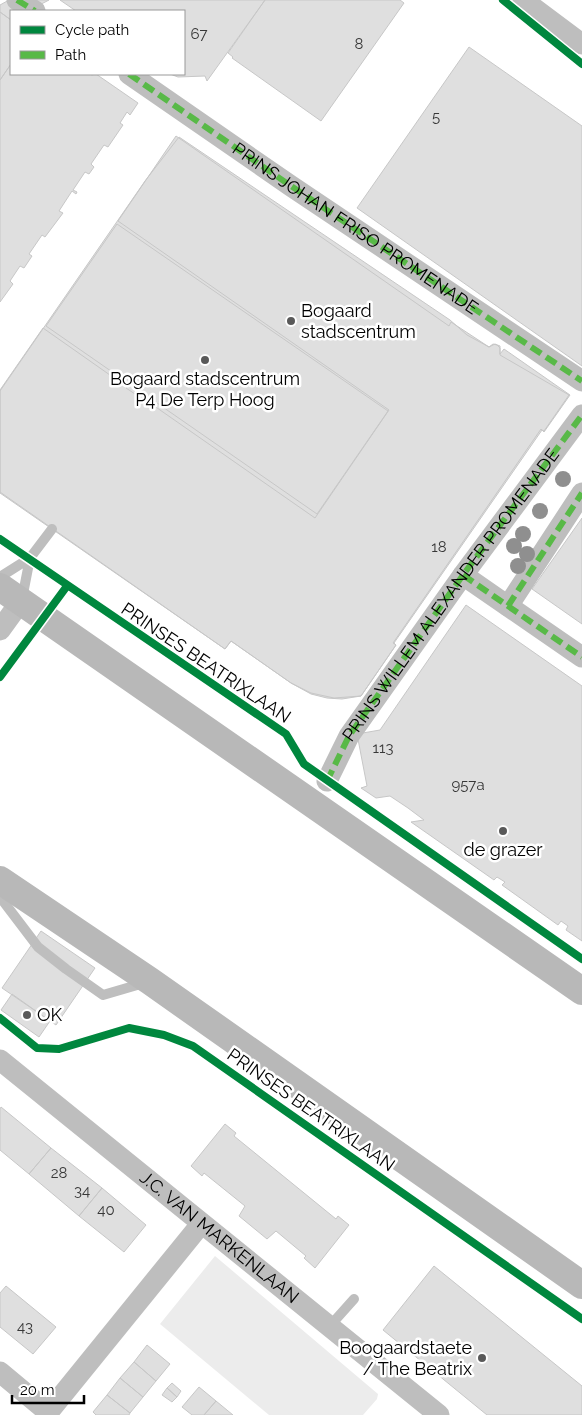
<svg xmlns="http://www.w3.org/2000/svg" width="582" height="1415" font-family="Raleway,sans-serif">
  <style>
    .green { fill: #ececec }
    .building { fill: #dfdfdf; stroke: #c7c7c7 }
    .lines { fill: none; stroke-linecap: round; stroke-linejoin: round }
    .lane { stroke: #bebebe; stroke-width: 10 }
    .street { stroke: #bebebe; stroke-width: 21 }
    .secondary { stroke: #b8b8b8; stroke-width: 28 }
    .quiet { stroke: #58b947; stroke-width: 6; stroke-dasharray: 12 6; stroke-linecap: butt }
    .cycleway-casing { stroke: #fff; stroke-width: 11 }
    .cycleway { stroke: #00873e; stroke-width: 8 }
    .tree { fill: #8f8f8f }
    .poi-dot { fill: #595959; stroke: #fff; stroke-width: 2 }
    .labels { text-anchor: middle; stroke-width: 5; stroke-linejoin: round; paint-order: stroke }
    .number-label { font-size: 15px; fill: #383838 }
    .street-label { font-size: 18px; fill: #000; stroke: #fff }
    .poi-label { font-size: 18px; fill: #000; stroke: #fff; text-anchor: start }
  </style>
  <rect width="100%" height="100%" fill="#fff"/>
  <path class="green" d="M 215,1256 L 378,1394 L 377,1399 L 363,1415 L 269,1415 L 160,1324 Z"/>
  <path class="building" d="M 9,0 L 49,0 L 28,11 L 11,11 L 11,20 L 0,12 L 0,5 Z
    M 60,0 L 265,0 L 207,81 L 205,76 L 178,77 L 170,74 L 184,74 L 184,11 L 76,11 Z
    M 265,0 L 400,0 L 404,3 L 321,121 L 232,58 L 233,57 L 228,53 Z
    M 0,12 L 11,20 L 11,64 L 0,80 Z
    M 469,47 L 582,126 L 582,366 L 357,208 Z
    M 11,64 L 11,74 L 89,74 L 92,75 L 96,74 L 138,103 L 130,115 L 127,112 L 120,123 L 123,125 L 108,147 L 104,145 L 91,164 L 94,167 L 89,174 L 85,172 L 73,190 L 77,192 L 76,194 L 72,191 L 59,211 L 63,213 L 45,237 L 42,235 L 29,254 L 32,256 L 24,268 L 20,266 L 10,281 L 13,284 L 0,302 L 0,80 Z
    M 176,136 L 449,326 L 451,322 L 489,347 L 493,344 L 497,345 L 500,348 L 500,354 L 504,349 L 570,395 L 544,432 L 541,429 L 393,643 L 396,645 L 361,696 L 334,698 L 311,693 L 291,683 L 231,641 L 225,649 L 0,492 L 0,390 L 43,328 L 127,387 L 126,388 L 150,404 L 150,403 L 315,518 L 389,410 L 118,221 Z
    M 179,137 L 450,320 L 467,335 L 489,347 L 495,344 L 500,346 L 500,355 L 569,395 L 544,431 L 542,430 L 394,643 L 396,645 L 361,696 L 342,699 L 327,698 L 311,694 L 291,683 L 231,641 L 225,649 L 0,493 L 0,391 L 145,181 Z
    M 117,224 L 388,411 L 317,514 L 46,326 Z
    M 582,518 L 582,624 L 532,589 Z
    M 466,605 L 582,686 L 582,941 L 566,930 L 568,926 L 561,921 L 558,925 L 502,885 L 505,882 L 497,877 L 494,880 L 411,822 L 424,820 L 408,808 L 390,796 L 376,798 L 361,788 L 367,786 L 357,734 L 380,730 Z
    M 41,931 L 95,968 L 56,1025 L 2,988 Z
    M 12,994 L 50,1021 L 39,1037 L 1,1010 Z
    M 1,1107 L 51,1148 L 29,1174 L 0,1150 L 0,1109 Z
    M 225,1124 L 236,1133 L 234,1136 L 336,1219 L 338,1216 L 349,1225 L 315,1268 L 304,1258 L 306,1256 L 276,1231 L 267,1239 L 239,1216 L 245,1206 L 204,1173 L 202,1176 L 191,1166 Z
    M 51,1148 L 102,1188 L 79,1216 L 29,1174 Z
    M 102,1188 L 146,1225 L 124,1252 L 79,1216 Z
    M 434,1266 L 582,1386 L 582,1415 L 487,1415 L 383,1330 Z
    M 6,1286 L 56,1327 L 33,1354 L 0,1327 L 0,1293 Z
    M 147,1345 L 170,1364 L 156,1381 L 134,1362 Z
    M 134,1362 L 156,1381 L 143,1397 L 120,1378 Z
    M 120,1378 L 143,1397 L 130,1413 L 107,1395 Z
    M 172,1383 L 181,1391 L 177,1397 L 167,1388 Z
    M 199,1387 L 216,1401 L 204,1415 L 192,1415 L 182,1407 Z
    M 167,1388 L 177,1397 L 172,1402 L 162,1395 Z
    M 107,1395 L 130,1413 L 129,1415 L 96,1415 L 93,1412 Z
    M 216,1401 L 233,1415 L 204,1415 Z"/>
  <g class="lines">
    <path class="lane" d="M 0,577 L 30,558 L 52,529
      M 22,599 L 30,558
      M 0,897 L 38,947 L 66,969 L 103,995 L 144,983
      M 329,1327 L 354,1299"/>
    <g class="street">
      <path d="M 17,0 L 35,11"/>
      <path d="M 523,0 L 582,44"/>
      <path d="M 129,74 L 291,186 L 582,381"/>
      <path d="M 463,575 L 582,657"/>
      <path d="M 508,606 L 582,493"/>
      <path d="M 0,630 L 21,601"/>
      <path id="s1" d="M 327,781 L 349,736 L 463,575 L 582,415"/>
      <path id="s2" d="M 0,1060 L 439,1415"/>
      <path d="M 0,1372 L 48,1412"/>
      <path d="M 46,1415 L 201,1224"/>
    </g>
    <path class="secondary" d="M 0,587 L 582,991
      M 0,880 L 150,981 L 582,1285"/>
    <g class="quiet">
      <path d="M 17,0 L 35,11"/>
      <path id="s3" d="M 129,74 L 291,186 L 582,381"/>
      <path d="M 463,575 L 582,657"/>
      <path d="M 508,606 L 582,493"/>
      <path d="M 327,781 L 349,736 L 463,575 L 582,415"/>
    </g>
    <defs>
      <path id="cycleway" d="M 503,0 L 582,64
        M 0,539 L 286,734 L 304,764 L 582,959
        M 0,677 L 67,586
        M 0,1018 L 37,1048 L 59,1049 L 129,1028 L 164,1035 L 193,1046 L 582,1319"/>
    </defs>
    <use href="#cycleway" class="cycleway-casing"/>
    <use href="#cycleway" class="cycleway"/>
  </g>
  <g class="tree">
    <circle cx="563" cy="479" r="8"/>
    <circle cx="540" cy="511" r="8"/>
    <circle cx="523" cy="534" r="8"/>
    <circle cx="514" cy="546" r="8"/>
    <circle cx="527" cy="554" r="8"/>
    <circle cx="518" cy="566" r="8"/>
  </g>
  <g class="poi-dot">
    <circle cx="291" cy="321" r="5"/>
    <circle cx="205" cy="360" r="5"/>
    <circle cx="503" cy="831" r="5"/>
    <circle cx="27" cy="1015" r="5"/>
    <circle cx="482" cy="1358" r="5"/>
  </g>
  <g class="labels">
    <g class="number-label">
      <text x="199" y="39">67</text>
      <text x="359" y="49">8</text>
      <text x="436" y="122">5</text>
      <text x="439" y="552">18</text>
      <text x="383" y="753">113</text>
      <text x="468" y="790">957a</text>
      <text x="59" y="1178">28</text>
      <text x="82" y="1196">34</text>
      <text x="106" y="1215">40</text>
      <text x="25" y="1332">43</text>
    </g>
    <g class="street-label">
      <text dy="6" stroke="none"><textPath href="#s3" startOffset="274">PRINS JOHAN FRISO PROMENADE</textPath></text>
      <text dy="6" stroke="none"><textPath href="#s1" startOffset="224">PRINS WILLEM ALEXANDER PROMENADE</textPath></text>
      <text transform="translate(206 663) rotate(34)" y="6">PRINSES BEATRIXLAAN</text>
      <text transform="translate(311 1110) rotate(35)" y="6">PRINSES BEATRIXLAAN</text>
      <text dy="6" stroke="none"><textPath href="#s2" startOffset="282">J.C. VAN MARKENLAAN</textPath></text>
    </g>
    <g class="poi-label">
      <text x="301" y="317">Bogaard<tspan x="301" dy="21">stadscentrum</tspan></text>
      <text x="205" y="385" text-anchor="middle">Bogaard stadscentrum<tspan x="205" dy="21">P4 De Terp Hoog</tspan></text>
      <text x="503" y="856" text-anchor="middle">de grazer</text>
      <text x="37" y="1021">OK</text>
      <text x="472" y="1354" text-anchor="end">Boogaardstaete<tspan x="472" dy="21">/ The Beatrix</tspan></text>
    </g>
  </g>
  <rect x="10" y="10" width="175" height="65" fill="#ffffff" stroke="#999999"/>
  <rect x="20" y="26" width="25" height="8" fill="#00873e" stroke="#999999"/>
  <text x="55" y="35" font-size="15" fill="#000000">Cycle path</text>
  <rect x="20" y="51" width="25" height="8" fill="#58b947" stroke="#999999"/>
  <text x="55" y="60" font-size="15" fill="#000000">Path</text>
  <path d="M12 1395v8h72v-8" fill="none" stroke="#000000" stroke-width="2.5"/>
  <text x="20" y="1395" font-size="15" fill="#000000" stroke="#ffffff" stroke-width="4" paint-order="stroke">20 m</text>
</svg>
